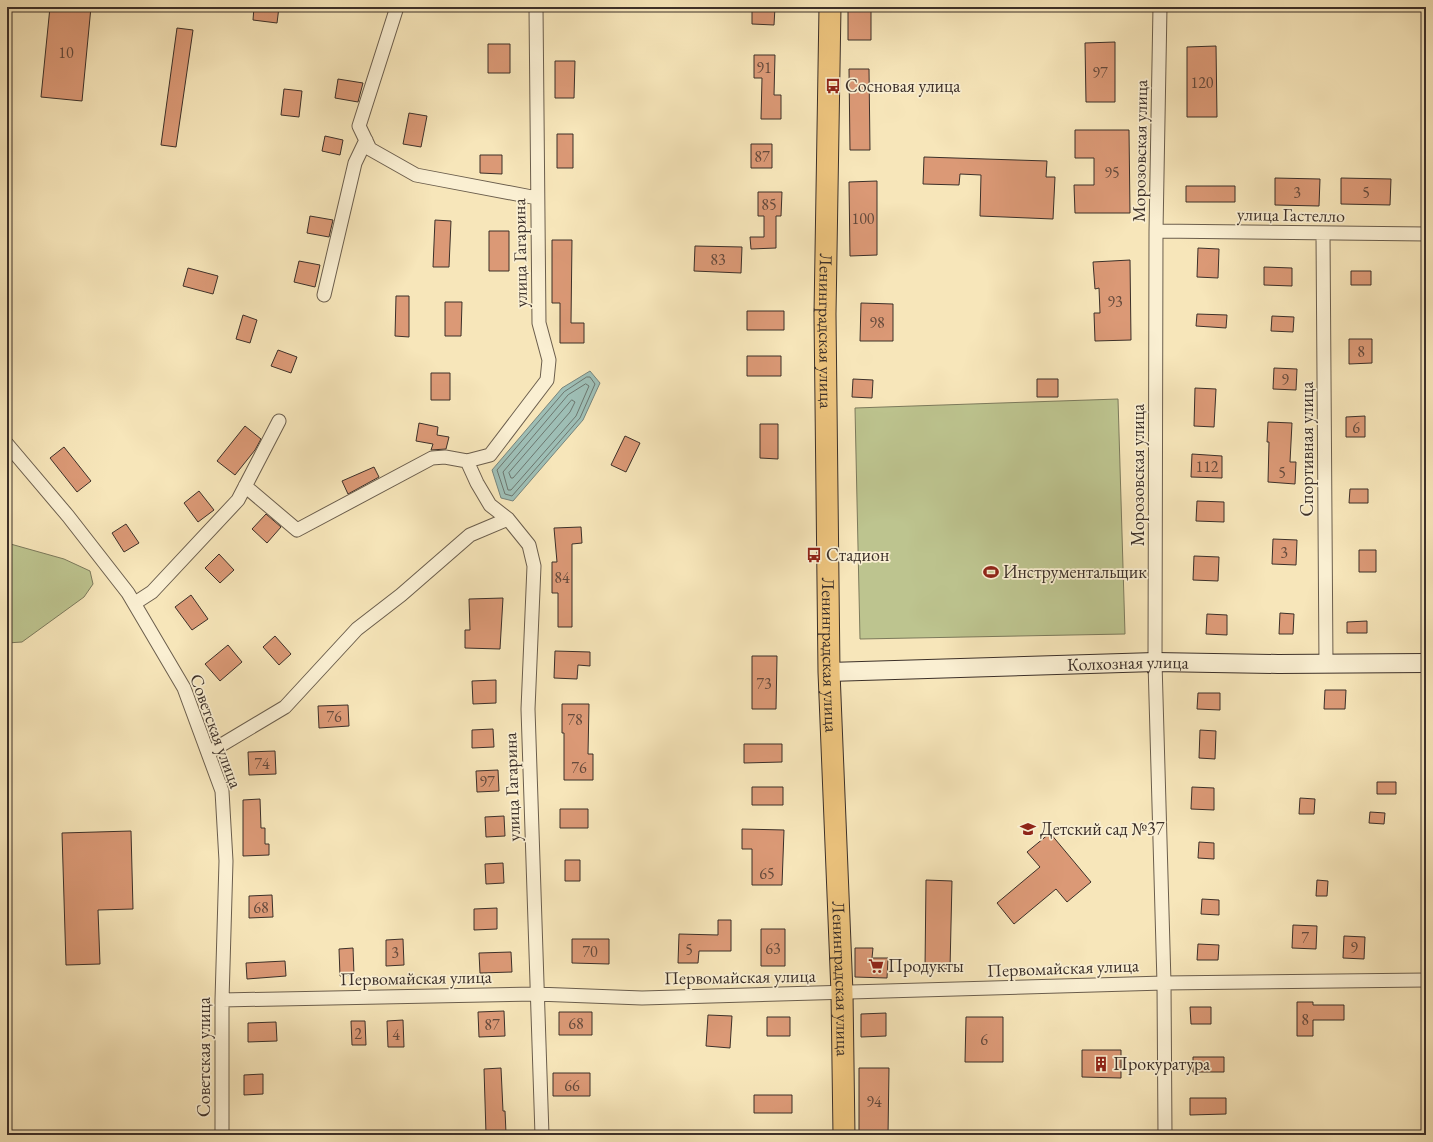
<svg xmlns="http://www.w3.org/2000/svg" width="1433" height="1142" font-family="'EB Garamond',serif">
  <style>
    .green { fill: #bdc48f; stroke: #7c7a5c }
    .water { fill: #9ebeb5; stroke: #77857d }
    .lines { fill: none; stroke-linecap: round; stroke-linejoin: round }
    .shore { stroke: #6d776f; stroke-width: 1 }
    .building { fill: #db9976; stroke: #3c3029 }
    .minor-casing { stroke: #6b5e4d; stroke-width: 15 }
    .secondary-casing { stroke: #3c3029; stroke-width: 20 }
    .primary-casing { stroke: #3c3029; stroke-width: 23 }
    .minor { stroke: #faefd2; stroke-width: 13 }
    .secondary { stroke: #faefd2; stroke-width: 18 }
    .primary { stroke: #ecc37d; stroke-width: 21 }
    .labels { text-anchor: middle; stroke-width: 3.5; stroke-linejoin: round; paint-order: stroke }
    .number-label { font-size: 16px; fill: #644a3c }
    .poi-label { font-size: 18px; fill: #3c3029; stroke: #faefd2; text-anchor: start }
    .street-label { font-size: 18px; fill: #3c3029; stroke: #faefd2 }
  </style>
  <rect width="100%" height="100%" fill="#f7e6ba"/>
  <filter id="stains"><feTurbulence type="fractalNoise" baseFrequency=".005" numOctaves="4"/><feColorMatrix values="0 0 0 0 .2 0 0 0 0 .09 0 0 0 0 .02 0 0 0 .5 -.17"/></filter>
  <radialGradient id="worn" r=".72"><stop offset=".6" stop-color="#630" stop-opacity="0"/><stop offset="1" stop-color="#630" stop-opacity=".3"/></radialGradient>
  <path class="green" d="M 1118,399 L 1125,634 L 860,639 L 855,408 Z
    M 7,543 L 64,559 L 90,571 L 93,584 L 84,597 L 22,642 L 7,643 Z"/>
  <path class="water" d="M 590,371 L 600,383 L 583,420 L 513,501 L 501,498 L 492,470 L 562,388 Z"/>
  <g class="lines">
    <path class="shore" d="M 587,377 L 590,377 L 595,384 L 580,418 L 512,496 L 505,494 L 497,470 L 564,392 Z
      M 586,384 L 589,386 L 576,416 L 511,490 L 508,490 L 503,472 L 568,395 Z
      M 572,400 L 575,402 L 570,412 L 513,478 L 511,478 L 509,473 Z"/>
  </g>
  <path class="building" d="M 50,7 L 91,7 L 82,101 L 41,97 Z
    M 254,7 L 279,7 L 277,23 L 253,20 Z
    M 752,7 L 775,7 L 774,25 L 752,24 Z
    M 848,7 L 871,7 L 871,40 L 848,40 Z
    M 177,28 L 193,30 L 176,147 L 161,145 Z
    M 1115,42 L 1115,102 L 1086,102 L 1085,43 Z
    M 488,44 L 510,44 L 510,73 L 488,73 Z
    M 1216,46 L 1217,117 L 1187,117 L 1187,47 Z
    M 754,55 L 775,55 L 774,95 L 781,95 L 781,119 L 761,119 L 762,78 L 754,78 Z
    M 555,61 L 575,61 L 574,98 L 555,98 Z
    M 849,69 L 869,69 L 870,150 L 850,150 Z
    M 338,79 L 363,83 L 358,102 L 335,98 Z
    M 284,89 L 302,91 L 299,117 L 281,115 Z
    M 409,113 L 427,116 L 421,147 L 403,144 Z
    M 1075,130 L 1129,130 L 1130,213 L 1075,213 L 1074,185 L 1094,185 L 1094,158 L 1075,158 Z
    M 557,134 L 573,134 L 573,168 L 557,168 Z
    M 325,136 L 343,140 L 340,155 L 322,151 Z
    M 751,144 L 772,144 L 772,168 L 751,168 Z
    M 480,155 L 502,155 L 502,174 L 480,173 Z
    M 924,157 L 1047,161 L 1046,177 L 1055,177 L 1053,219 L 980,216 L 981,175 L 960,174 L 959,185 L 923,184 Z
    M 1275,178 L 1320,179 L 1319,206 L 1275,205 Z
    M 1341,178 L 1391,179 L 1390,205 L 1341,204 Z
    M 877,181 L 877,255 L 850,256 L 849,182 Z
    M 1186,186 L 1235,186 L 1235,202 L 1186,202 Z
    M 758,192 L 782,192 L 781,216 L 776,216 L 776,248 L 751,249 L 750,237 L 764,237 L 764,216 L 758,216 Z
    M 310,216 L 333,220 L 329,237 L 307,233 Z
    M 435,220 L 451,221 L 449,267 L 433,267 Z
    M 489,231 L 509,231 L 509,271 L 489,271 Z
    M 552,240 L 572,240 L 571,323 L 584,323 L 584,343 L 560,343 L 560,303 L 552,303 Z
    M 695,246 L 742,247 L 741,273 L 694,271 Z
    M 1198,248 L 1219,249 L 1218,278 L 1197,277 Z
    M 1130,260 L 1131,340 L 1095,341 L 1094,313 L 1100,313 L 1099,288 L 1095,289 L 1093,262 Z
    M 299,261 L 320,265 L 315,287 L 294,282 Z
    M 1264,267 L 1292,268 L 1292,286 L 1264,285 Z
    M 188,268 L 218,276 L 213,294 L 183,286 Z
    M 1351,271 L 1371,271 L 1371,285 L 1351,285 Z
    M 396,296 L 409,296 L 409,337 L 395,336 Z
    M 445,302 L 462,302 L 461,336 L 445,336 Z
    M 861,303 L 893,304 L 893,341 L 860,341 Z
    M 747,311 L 784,311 L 784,330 L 747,330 Z
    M 1197,314 L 1227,315 L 1226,328 L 1196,326 Z
    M 243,315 L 257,320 L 250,343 L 236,339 Z
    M 1272,316 L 1294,317 L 1293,332 L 1271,331 Z
    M 1349,339 L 1372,339 L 1372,363 L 1349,364 Z
    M 278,350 L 297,357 L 291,373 L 271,366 Z
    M 747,356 L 781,356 L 781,376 L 747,376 Z
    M 1274,368 L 1297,369 L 1296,390 L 1273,389 Z
    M 431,373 L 450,373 L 450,400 L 431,400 Z
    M 853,379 L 873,380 L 872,398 L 852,397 Z
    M 1037,379 L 1058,379 L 1058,397 L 1037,397 Z
    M 1195,388 L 1216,389 L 1214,427 L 1194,426 Z
    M 1365,416 L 1365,437 L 1346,437 L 1346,417 Z
    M 1268,422 L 1292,423 L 1290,462 L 1296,462 L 1295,484 L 1268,482 L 1269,442 L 1267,442 Z
    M 419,423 L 438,427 L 437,435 L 449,437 L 446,449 L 431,450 L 433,444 L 416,441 Z
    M 760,424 L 778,424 L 778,459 L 760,458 Z
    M 245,426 L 261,439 L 255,450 L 235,475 L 217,461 Z
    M 625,436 L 640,443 L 626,472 L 611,465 Z
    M 64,447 L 91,481 L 77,492 L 50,458 Z
    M 1192,454 L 1222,456 L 1222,478 L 1191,477 Z
    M 374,467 L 379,477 L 348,494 L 342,481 Z
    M 1350,489 L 1368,489 L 1368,503 L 1349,503 Z
    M 199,491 L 214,510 L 198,522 L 184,503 Z
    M 1197,501 L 1224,502 L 1224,522 L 1196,521 Z
    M 266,514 L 281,527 L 267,543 L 252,529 Z
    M 126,524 L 139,543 L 124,552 L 112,533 Z
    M 581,527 L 582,543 L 572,544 L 572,627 L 558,627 L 558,593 L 552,593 L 552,562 L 557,562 L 554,528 Z
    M 1273,539 L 1297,540 L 1296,565 L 1272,564 Z
    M 1359,550 L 1376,550 L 1376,572 L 1359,572 Z
    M 219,554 L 234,570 L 220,583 L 205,568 Z
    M 1194,556 L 1219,557 L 1218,581 L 1193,580 Z
    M 191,595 L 208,619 L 192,630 L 175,607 Z
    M 503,598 L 500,649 L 465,648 L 465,630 L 470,630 L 469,599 Z
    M 1280,613 L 1294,614 L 1293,634 L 1279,634 Z
    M 1207,614 L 1227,615 L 1227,635 L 1206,634 Z
    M 1367,621 L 1367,633 L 1347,633 L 1347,622 Z
    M 275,636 L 291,654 L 279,665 L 263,647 Z
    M 228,645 L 242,662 L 220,681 L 205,664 Z
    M 555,651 L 590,652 L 590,666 L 578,665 L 577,679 L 554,678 Z
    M 752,656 L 777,656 L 776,709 L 752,709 Z
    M 496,680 L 496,703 L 473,704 L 472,681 Z
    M 1325,690 L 1346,690 L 1345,709 L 1324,709 Z
    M 1198,693 L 1220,693 L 1220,710 L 1197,709 Z
    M 562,704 L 589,704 L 588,754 L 593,754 L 593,780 L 564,780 L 564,733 L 562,733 Z
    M 348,705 L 349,726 L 319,728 L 318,706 Z
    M 493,729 L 494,747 L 472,748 L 472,730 Z
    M 1200,730 L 1216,731 L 1215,759 L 1199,758 Z
    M 744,744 L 782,744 L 782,762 L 744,763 Z
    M 275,751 L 276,774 L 249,775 L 248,752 Z
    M 498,770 L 499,791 L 477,792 L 476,771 Z
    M 1377,782 L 1396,782 L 1396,794 L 1377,794 Z
    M 752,787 L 783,787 L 783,805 L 752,805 Z
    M 1192,787 L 1214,788 L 1214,810 L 1191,809 Z
    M 1300,798 L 1315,799 L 1314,814 L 1299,814 Z
    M 260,799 L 261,828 L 265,828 L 265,844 L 269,844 L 269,855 L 243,856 L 243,800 Z
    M 560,809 L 588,809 L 588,828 L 560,828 Z
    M 1370,812 L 1385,813 L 1384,824 L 1369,823 Z
    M 504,816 L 505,836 L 486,837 L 485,817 Z
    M 742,829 L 784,830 L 782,885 L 752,885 L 752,849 L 742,849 Z
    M 131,831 L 133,909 L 98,910 L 100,964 L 66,965 L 62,833 Z
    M 1050,833 L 1091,882 L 1067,902 L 1056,889 L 1014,924 L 997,903 L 1040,867 L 1027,852 Z
    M 1199,842 L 1214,843 L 1214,859 L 1198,858 Z
    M 565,860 L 580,860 L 580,881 L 565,881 Z
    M 503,863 L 504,883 L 486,884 L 485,864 Z
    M 926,880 L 952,881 L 950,969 L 925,968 Z
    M 1317,880 L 1328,881 L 1327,896 L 1316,896 Z
    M 272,895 L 273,917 L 249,918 L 249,896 Z
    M 1202,899 L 1219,900 L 1219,915 L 1201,914 Z
    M 497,908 L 497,929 L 474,930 L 474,909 Z
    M 718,920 L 731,920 L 731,951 L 699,951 L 698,963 L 678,963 L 679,934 L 718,935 Z
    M 1293,925 L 1317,926 L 1316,949 L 1292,948 Z
    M 761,929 L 785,929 L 785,966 L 761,966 Z
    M 1344,936 L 1365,937 L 1364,959 L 1343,958 Z
    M 403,939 L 404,965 L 386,966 L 386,940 Z
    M 572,939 L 609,939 L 609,964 L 572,963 Z
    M 1198,944 L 1219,945 L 1218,960 L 1197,960 Z
    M 353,948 L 354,975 L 340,976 L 339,949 Z
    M 855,948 L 873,948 L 872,958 L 888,958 L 887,978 L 855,977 Z
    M 511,952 L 512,972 L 480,973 L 479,953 Z
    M 285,961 L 286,976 L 247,979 L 246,963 Z
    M 1297,1002 L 1313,1002 L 1313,1005 L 1344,1005 L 1344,1020 L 1313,1020 L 1313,1036 L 1297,1036 Z
    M 1190,1007 L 1211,1007 L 1211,1024 L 1191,1024 Z
    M 504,1011 L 505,1036 L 479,1037 L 478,1012 Z
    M 559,1012 L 592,1012 L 592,1035 L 559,1035 Z
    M 886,1013 L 886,1036 L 861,1037 L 861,1014 Z
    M 708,1015 L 732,1016 L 730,1048 L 706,1046 Z
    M 767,1017 L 790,1017 L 790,1036 L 767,1036 Z
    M 966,1017 L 1003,1017 L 1003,1062 L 965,1062 Z
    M 403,1020 L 404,1047 L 388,1047 L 387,1021 Z
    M 351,1021 L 365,1021 L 366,1045 L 352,1045 Z
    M 276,1022 L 277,1041 L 248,1042 L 248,1023 Z
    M 1082,1050 L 1121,1050 L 1121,1078 L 1082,1077 Z
    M 1193,1057 L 1224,1057 L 1224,1072 L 1193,1072 Z
    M 501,1068 L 503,1111 L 505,1111 L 506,1133 L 486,1134 L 484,1069 Z
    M 859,1068 L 889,1068 L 888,1135 L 859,1135 Z
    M 553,1073 L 590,1073 L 590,1096 L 553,1096 Z
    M 263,1074 L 263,1094 L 244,1095 L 244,1075 Z
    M 754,1095 L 792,1095 L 792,1113 L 754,1113 Z
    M 1190,1098 L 1226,1098 L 1226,1114 L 1190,1115 Z"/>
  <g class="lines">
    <defs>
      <path id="minor" d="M 397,7 L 359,126 L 370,149 L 416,175 L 537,198
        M 536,7 L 539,323 L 549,360 L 547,380 L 490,455 L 467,461 L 477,483 L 490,505 L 508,519 L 529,545 L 534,566 L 528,709 L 542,1135
        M 1160,7 L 1156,231 L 1155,662 L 1164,983 L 1165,1135
        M 1156,231 L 1426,234
        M 1323,234 L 1326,664
        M 324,295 L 355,163 L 366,140
        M 7,444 L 68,516 L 128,593 L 184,688 L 222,791 L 226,861 L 222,1000 L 222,1135
        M 245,486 L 297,530 L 432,458 L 445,457 L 467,461
        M 135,603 L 152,592 L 238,500 L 279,421
        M 208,753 L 285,707 L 357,629 L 401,595 L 470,535 L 508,519
        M 222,1000 L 536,994 L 642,998 L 1164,983 L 1426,980"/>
      <g id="secondary">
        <path id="s1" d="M 829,672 L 1155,662 L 1278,664 L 1426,663"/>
      </g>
      <g id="primary">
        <path id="s2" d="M 830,7 L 825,314 L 829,672 L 842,993 L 844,1135"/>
      </g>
    </defs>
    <use href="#minor" class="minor-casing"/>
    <use href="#secondary" class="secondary-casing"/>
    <use href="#primary" class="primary-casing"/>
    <use href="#minor" class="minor"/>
    <use href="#secondary" class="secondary"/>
    <use href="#primary" class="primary"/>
  </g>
  <defs>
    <symbol id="bus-bare" viewBox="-9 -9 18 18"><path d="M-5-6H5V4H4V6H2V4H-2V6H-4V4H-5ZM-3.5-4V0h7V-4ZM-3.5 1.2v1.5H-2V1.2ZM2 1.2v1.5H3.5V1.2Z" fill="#8f2418" stroke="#faefd2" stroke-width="2.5" paint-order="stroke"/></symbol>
    <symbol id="stadium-bare" viewBox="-9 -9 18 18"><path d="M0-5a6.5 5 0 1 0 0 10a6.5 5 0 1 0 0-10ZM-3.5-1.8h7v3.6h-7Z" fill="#8f2418" stroke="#faefd2" stroke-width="2.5" paint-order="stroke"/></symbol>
    <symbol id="school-bare" viewBox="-9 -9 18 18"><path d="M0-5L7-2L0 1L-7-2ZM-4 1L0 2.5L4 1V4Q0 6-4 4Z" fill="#8f2418" stroke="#faefd2" stroke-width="2.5" paint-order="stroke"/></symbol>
    <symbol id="supermarket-bare" viewBox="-9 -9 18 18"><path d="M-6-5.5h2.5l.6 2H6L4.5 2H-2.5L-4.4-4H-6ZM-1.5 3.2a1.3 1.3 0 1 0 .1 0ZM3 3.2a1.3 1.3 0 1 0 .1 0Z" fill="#8f2418" stroke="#faefd2" stroke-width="2.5" paint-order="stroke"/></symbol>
    <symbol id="building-bare" viewBox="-9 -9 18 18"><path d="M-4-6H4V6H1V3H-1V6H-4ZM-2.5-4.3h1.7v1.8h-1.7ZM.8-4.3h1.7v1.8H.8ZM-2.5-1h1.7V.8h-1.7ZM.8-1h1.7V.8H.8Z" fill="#8f2418" stroke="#faefd2" stroke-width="2.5" paint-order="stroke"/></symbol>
  </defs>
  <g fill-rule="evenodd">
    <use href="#bus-bare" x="822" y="75" width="22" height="22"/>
    <use href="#bus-bare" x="803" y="544" width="22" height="22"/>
    <use href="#stadium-bare" x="980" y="561" width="22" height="22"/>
    <use href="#school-bare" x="1017" y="818" width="22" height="22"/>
    <use href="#supermarket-bare" x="865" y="955" width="22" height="22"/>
    <use href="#building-bare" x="1090" y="1053" width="22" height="22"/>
  </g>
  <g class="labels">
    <g class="number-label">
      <text x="66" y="58">10</text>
      <text x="764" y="73">91</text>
      <text x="1100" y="78">97</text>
      <text x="1202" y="88">120</text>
      <text x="762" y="162">87</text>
      <text x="1112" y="178">95</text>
      <text x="1297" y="198">3</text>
      <text x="1366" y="198">5</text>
      <text x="769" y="210">85</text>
      <text x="863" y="224">100</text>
      <text x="718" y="265">83</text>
      <text x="1115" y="307">93</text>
      <text x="877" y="328">98</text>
      <text x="1361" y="357">8</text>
      <text x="1285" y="385">9</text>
      <text x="1356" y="433">6</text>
      <text x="1207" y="472">112</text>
      <text x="1282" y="478">5</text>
      <text x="1284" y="558">3</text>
      <text x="562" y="583">84</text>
      <text x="764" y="689">73</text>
      <text x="334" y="722">76</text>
      <text x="575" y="725">78</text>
      <text x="262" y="769">74</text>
      <text x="579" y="773">76</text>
      <text x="487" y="787">97</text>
      <text x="767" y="879">65</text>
      <text x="261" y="913">68</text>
      <text x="1305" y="943">7</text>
      <text x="1354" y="953">9</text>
      <text x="773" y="954">63</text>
      <text x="689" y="955">5</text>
      <text x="590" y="957">70</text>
      <text x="395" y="958">3</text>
      <text x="1305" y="1025">8</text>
      <text x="576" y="1029">68</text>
      <text x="492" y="1030">87</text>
      <text x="358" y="1039">2</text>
      <text x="396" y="1040">4</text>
      <text x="984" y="1045">6</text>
      <text x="572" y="1091">66</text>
      <text x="874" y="1107">94</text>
    </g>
    <g class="poi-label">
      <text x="845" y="92">Сосновая улица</text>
      <text x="826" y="561">Стадион</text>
      <text x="1003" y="578">Инструментальщик</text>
      <text x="1040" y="835">Детский сад №37</text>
      <text x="888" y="972">Продукты</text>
      <text x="1113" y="1070">Прокуратура</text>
    </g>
    <g class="street-label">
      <text transform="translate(1140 151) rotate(-89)" y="6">Морозовская улица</text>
      <text transform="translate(1291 215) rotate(1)" y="6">улица Гастелло</text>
      <text transform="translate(520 253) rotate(-91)" y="6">улица Гагарина</text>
      <text dy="6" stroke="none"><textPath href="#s2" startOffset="324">Ленинградская улица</textPath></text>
      <text transform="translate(1307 449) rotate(-90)" y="6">Спортивная улица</text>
      <text transform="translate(1138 475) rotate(-90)" y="6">Морозовская улица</text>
      <text dy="6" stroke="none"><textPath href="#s2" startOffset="648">Ленинградская улица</textPath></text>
      <text dy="6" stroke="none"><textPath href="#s1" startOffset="299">Колхозная улица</textPath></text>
      <text transform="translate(216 731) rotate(70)" y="6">Советская улица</text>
      <text transform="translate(512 787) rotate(-92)" y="6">улица Гагарина</text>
      <text transform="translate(1063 968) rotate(-2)" y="6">Первомайская улица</text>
      <text transform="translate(740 977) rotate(-1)" y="6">Первомайская улица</text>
      <text transform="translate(416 978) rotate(-1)" y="6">Первомайская улица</text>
      <text dy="6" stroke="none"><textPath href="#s2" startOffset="972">Ленинградская улица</textPath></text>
      <text transform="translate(204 1057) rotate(-90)" y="6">Советская улица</text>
    </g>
  </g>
  <rect width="1433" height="1142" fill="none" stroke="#f7e6ba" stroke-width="24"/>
  <rect x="8" y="8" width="1417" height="1126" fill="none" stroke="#3c3029" stroke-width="2"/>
  <rect x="12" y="12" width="1409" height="1118" fill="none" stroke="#3c3029"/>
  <rect width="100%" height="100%" filter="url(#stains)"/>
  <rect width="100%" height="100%" fill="url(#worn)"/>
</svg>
